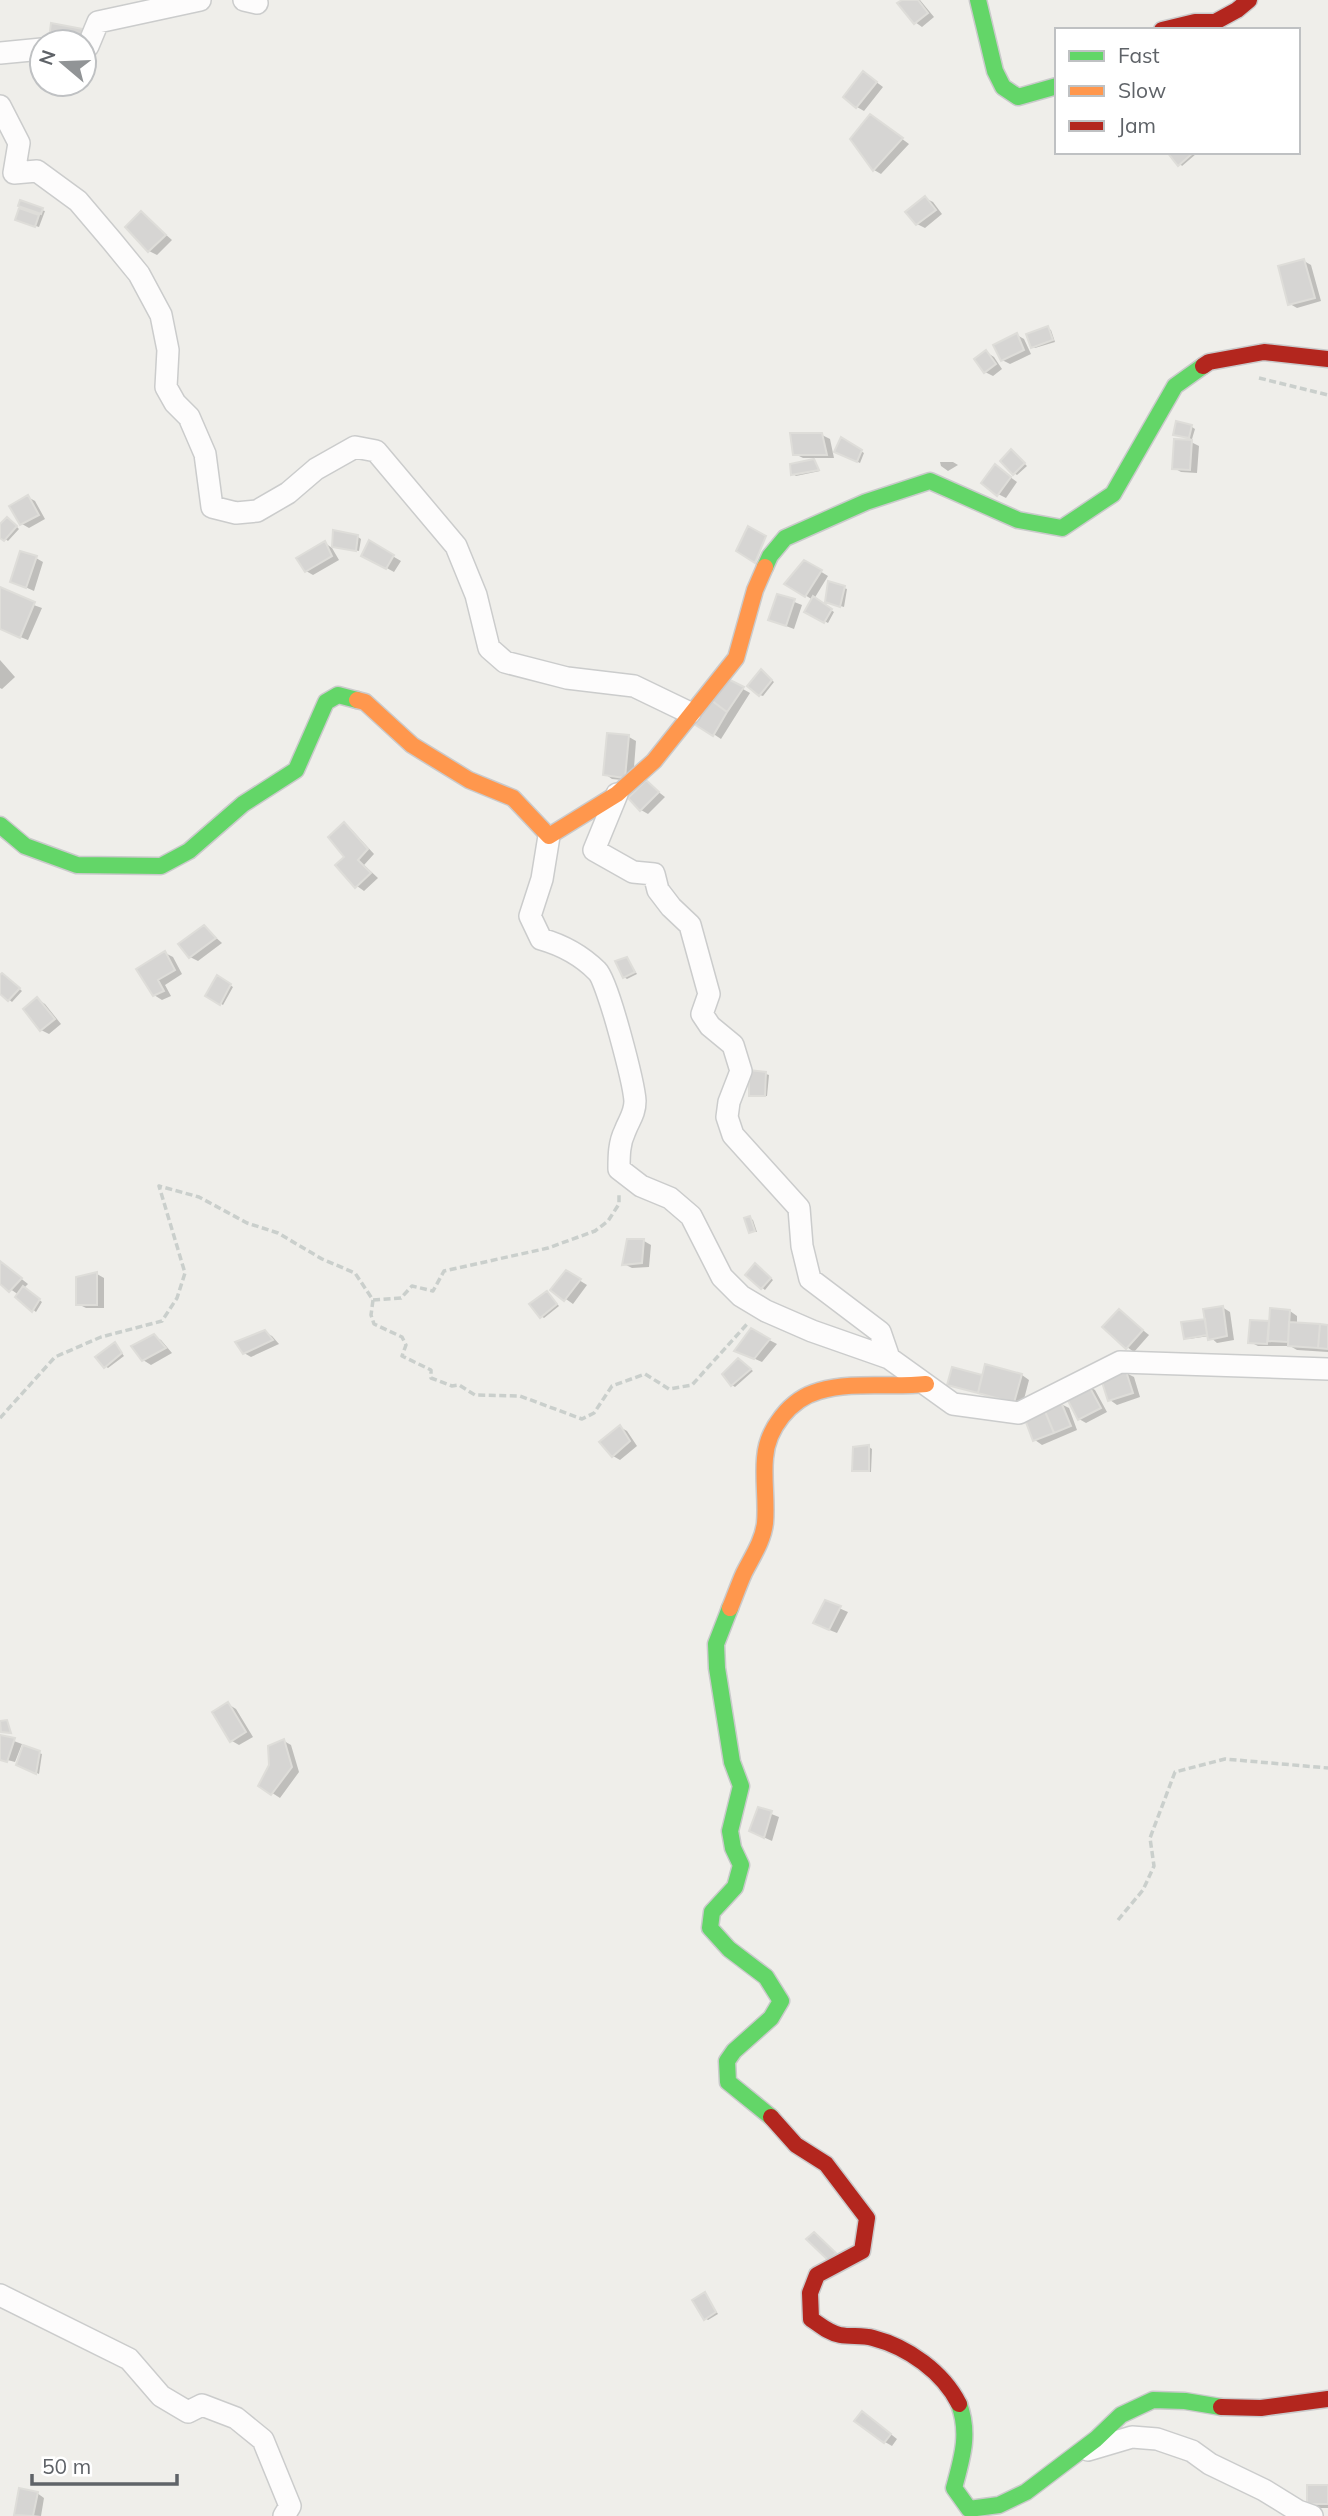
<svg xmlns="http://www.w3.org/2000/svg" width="1328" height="2516" font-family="Mulish,sans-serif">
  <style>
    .shadow { fill: #0003 }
    .building { fill: #d6d5d3; stroke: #deddd9; stroke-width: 2 }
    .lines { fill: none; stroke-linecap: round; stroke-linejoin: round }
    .street-casing { stroke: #cbcccc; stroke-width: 24 }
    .fast-casing { stroke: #cacacb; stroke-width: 19 }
    .slow-casing { stroke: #cacacb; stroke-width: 19 }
    .jam-casing { stroke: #cacacb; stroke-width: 19 }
    .path { stroke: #cacfcc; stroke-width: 3.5; stroke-dasharray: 7 3.5; stroke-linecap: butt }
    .street { stroke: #fdfcfc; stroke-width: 21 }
    .fast { stroke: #63d668; stroke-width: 16 }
    .slow { stroke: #ff974d; stroke-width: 16 }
    .jam { stroke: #b3261e; stroke-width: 16 }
  </style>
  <rect width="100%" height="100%" fill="#efeeea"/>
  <path class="shadow" d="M 904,0 L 920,0 L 934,17 L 922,27 L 915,22 Z
    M 83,30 L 90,35 L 84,42 L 58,42 L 51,38 Z
    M 871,78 L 883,87 L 864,111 L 857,107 Z
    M 878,121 L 909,144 L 881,174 L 874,170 Z
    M 1170,152 L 1194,152 L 1196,154 L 1182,166 Z
    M 925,198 L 933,202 L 942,214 L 925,228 L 917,224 Z
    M 20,205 L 45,211 L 39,227 L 20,221 L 20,210 L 29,210 Z
    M 142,214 L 172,240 L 157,255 L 149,251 L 128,227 Z
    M 1304,261 L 1311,265 L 1321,301 L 1297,308 L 1290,304 Z
    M 1047,328 L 1051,330 L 1055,342 L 1035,348 L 1032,346 Z
    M 1017,335 L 1024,339 L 1031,354 L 1010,364 L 1002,360 Z
    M 986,352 L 994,357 L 1002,369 L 993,376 L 985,372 Z
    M 1192,427 L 1195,429 L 1192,439 L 1178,436 Z
    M 822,435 L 830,439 L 834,458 L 803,458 L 795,454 Z
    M 842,439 L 864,453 L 860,463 L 836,451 Z
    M 1191,442 L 1199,446 L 1197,473 L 1181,472 L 1174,468 Z
    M 1014,453 L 1027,466 L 1017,475 L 1014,473 Z
    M 814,461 L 820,471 L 796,476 L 793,474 Z
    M 940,462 L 953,462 L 958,465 L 948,471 L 941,466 Z
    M 1002,471 L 1017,482 L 1006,498 L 998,494 Z
    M 28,497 L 35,501 L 45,519 L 29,528 L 22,524 Z
    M 10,520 L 19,529 L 8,541 L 0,535 L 0,527 Z
    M 358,537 L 361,539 L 359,551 L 333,546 Z
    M 325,543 L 332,548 L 339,560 L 313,575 L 306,571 Z
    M 370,543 L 401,561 L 394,572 L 363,555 Z
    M 36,558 L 43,562 L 34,591 L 12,581 Z
    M 805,562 L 828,576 L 814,599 L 834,612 L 828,623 L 807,611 L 813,600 L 787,584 Z
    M 844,588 L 847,589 L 844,607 L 830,603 Z
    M 0,593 L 42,608 L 28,640 L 0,629 Z
    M 779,596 L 802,605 L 794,629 L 770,620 Z
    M 0,660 L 15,677 L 2,689 L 0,688 Z
    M 764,673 L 774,682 L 763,696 L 760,695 Z
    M 727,680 L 750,693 L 721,739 L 697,723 Z
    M 608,735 L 629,737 L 636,741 L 633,781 L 612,779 L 605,774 Z
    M 647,783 L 665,797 L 648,814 L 641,810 Z
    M 344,825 L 351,829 L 374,854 L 364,865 L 378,878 L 364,891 L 357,886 L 346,857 Z
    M 204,927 L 222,943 L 198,961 L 190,957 L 180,944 Z
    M 165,953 L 173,957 L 182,974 L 165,985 L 171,996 L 162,1000 L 154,995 L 139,969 Z
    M 627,959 L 637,974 L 627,979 L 624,977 Z
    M 6,977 L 22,991 L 12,1002 L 0,992 L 0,978 Z
    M 218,977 L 233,987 L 223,1005 L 208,996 Z
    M 37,999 L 45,1004 L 61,1024 L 49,1034 L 41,1030 Z
    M 766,1074 L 769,1075 L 767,1096 L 751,1095 Z
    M 750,1218 L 753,1220 L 757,1232 L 750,1232 Z
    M 629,1241 L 644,1241 L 651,1245 L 649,1267 L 632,1268 L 624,1264 Z
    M 0,1262 L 28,1284 L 24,1288 L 42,1302 L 36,1312 L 17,1297 L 19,1295 L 0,1282 Z
    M 758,1267 L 773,1280 L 765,1290 L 747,1275 Z
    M 566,1272 L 587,1285 L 573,1304 L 553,1290 Z
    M 97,1274 L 104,1278 L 104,1308 L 86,1308 L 78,1304 Z
    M 547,1293 L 559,1306 L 544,1318 L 541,1316 Z
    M 1222,1307 L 1230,1312 L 1234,1340 L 1217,1343 L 1209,1336 L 1189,1339 L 1185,1338 Z
    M 1119,1311 L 1149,1335 L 1134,1352 L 1127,1347 Z
    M 1290,1311 L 1297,1316 L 1297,1325 L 1328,1326 L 1328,1352 L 1297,1350 L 1290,1346 L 1258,1346 L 1250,1342 L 1251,1322 L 1271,1323 Z
    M 752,1331 L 777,1344 L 762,1362 L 744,1354 Z
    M 264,1332 L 272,1336 L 279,1344 L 251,1357 L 244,1353 Z
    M 153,1336 L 161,1340 L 172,1353 L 151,1365 L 143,1360 Z
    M 115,1344 L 124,1356 L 108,1368 L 105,1366 Z
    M 742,1362 L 753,1371 L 735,1387 L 732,1385 Z
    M 986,1366 L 1022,1375 L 1029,1380 L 1023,1403 L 949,1384 L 953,1370 L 984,1378 Z
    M 1126,1373 L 1134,1377 L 1140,1397 L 1117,1405 L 1110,1400 Z
    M 1088,1386 L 1095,1390 L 1107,1412 L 1086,1423 L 1079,1419 Z
    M 1061,1404 L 1069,1408 L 1077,1430 L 1042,1445 L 1035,1440 Z
    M 620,1427 L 627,1431 L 637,1446 L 620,1460 L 613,1456 Z
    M 869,1447 L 872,1449 L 871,1472 L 857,1472 L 854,1470 Z
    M 825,1602 L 848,1612 L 837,1633 L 822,1627 Z
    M 228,1704 L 236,1709 L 253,1737 L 239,1745 L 232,1741 Z
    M 0,1736 L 22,1744 L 15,1762 L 0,1758 Z
    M 284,1741 L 291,1745 L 299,1772 L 280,1798 L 260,1785 Z
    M 39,1753 L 42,1754 L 39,1774 L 22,1766 Z
    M 759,1809 L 779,1817 L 772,1841 L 759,1835 Z
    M 705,2294 L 718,2314 L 708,2320 L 705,2318 Z
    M 870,2418 L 897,2439 L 892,2446 L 885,2442 Z
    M 1328,2487 L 1328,2508 L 1316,2508 L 1309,2503 Z
    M 37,2493 L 44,2498 L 41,2516 L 16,2514 Z"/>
  <path class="building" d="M 902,0 L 918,0 L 928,13 L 914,24 L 897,3 Z
    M 51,23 L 83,29 L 81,42 L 49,39 Z
    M 863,71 L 877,82 L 856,108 L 843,97 Z
    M 870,114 L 903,138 L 873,171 L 850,139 Z
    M 1167,152 L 1194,152 L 1178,166 Z
    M 925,196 L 936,210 L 916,225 L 905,212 Z
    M 20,200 L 43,208 L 41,214 L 18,206 Z
    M 19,208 L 39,215 L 35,227 L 15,220 Z
    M 141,211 L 166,235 L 148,252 L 125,227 Z
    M 1304,259 L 1315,298 L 1288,305 L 1278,266 Z
    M 1048,326 L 1053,340 L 1031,348 L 1026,334 Z
    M 1017,333 L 1024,350 L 1001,361 L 993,345 Z
    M 986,350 L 996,364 L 984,373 L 974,359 Z
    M 1176,421 L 1192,425 L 1189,438 L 1173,435 Z
    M 790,433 L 822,433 L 827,455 L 793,455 Z
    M 841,437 L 862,450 L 857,462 L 834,452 Z
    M 1174,439 L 1192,440 L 1190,470 L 1172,469 Z
    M 1011,449 L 1025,463 L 1013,475 L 1000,461 Z
    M 814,459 L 819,470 L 791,475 L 790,464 Z
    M 995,464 L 1011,477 L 997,496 L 981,483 Z
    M 28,495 L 39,515 L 20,525 L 9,506 Z
    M 7,517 L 17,526 L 4,541 L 0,538 L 0,524 Z
    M 748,526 L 766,536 L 755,563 L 736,551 Z
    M 333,530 L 358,535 L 356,551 L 332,547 Z
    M 369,540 L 394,555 L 386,569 L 361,556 Z
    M 325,541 L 332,556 L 305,572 L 296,558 Z
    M 20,551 L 37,556 L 26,588 L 10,582 Z
    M 804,560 L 822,570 L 805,597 L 784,584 Z
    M 828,581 L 845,586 L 840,607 L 825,602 Z
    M 0,587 L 35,602 L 20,638 L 0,629 Z
    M 777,594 L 795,599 L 786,626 L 768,620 Z
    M 813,596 L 832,609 L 824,623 L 804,612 Z
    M 761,669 L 772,680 L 759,696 L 747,686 Z
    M 726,678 L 744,687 L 727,712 L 711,700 Z
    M 711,700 L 727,712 L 713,736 L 694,724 Z
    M 607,733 L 629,735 L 625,778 L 603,775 Z
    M 646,780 L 659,792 L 640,811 L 628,798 Z
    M 344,822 L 368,849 L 358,860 L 371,873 L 355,888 L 335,865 L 344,857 L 328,837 Z
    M 204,925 L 216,938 L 189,958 L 178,944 Z
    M 165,951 L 175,970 L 158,980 L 164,991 L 153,996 L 136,969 Z
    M 627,957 L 635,972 L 623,978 L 615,961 Z
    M 2,973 L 20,988 L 8,1001 L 0,994 L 0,975 Z
    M 217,975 L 231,984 L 220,1005 L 205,996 Z
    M 37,997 L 55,1019 L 40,1031 L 23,1009 Z
    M 749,1070 L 766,1072 L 765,1096 L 749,1096 Z
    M 750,1216 L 755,1231 L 749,1233 L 744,1218 Z
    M 627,1239 L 644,1239 L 642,1263 L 622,1265 Z
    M 0,1261 L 22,1278 L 9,1292 L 0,1284 Z
    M 755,1263 L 771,1278 L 761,1289 L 745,1275 Z
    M 566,1270 L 581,1279 L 564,1301 L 550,1290 Z
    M 97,1272 L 97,1305 L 76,1305 L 76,1277 Z
    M 23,1286 L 40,1299 L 32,1312 L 15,1297 Z
    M 547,1291 L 557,1304 L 540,1318 L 529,1304 Z
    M 1223,1306 L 1227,1336 L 1208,1340 L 1203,1309 Z
    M 1270,1308 L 1290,1310 L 1288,1342 L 1268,1341 Z
    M 1119,1309 L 1143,1330 L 1126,1349 L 1102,1327 Z
    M 1205,1319 L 1207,1335 L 1184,1339 L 1181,1322 Z
    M 1250,1320 L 1269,1321 L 1267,1344 L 1248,1343 Z
    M 1289,1322 L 1320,1324 L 1318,1348 L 1288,1346 Z
    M 1320,1324 L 1328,1325 L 1328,1349 L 1318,1348 Z
    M 751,1328 L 770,1339 L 754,1359 L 734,1351 Z
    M 265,1330 L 273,1340 L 243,1354 L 235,1342 Z
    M 154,1334 L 166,1348 L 142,1361 L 131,1346 Z
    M 115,1342 L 122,1353 L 104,1368 L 95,1357 Z
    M 738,1358 L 751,1369 L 731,1386 L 722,1374 Z
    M 985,1364 L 1022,1374 L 1014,1403 L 978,1393 Z
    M 952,1367 L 982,1375 L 978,1393 L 947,1385 Z
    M 1126,1371 L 1133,1393 L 1108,1401 L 1101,1379 Z
    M 1088,1384 L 1101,1408 L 1078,1420 L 1065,1395 Z
    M 1061,1402 L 1071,1426 L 1054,1433 L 1044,1409 Z
    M 1044,1409 L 1054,1433 L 1033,1441 L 1024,1417 Z
    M 620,1425 L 630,1441 L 612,1457 L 599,1442 Z
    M 869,1445 L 869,1471 L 852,1471 L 853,1447 Z
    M 825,1600 L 841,1606 L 829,1630 L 813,1623 Z
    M 228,1702 L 246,1732 L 230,1742 L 212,1712 Z
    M 7,1720 L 11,1733 L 1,1732 L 0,1721 Z
    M 0,1735 L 15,1738 L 7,1762 L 0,1760 Z
    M 284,1739 L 292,1767 L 271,1795 L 258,1786 L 269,1765 L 268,1746 Z
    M 23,1745 L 40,1751 L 36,1774 L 16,1765 Z
    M 758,1807 L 772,1811 L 764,1838 L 749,1831 Z
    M 814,2232 L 836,2253 L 829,2261 L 806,2239 Z
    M 705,2292 L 716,2312 L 704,2320 L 692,2300 Z
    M 862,2411 L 891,2434 L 884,2443 L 854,2421 Z
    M 1307,2485 L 1328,2485 L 1328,2504 L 1307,2504 Z
    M 19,2488 L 38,2492 L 33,2516 L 14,2515 Z"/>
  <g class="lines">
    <defs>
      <path id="street" d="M 244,0 L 257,3
        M 84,46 L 88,46 L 98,22 L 200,0
        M 0,53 L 42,49
        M 0,106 L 19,143 L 14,173 L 37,171 L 78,201 L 112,241 L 139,274 L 161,315 L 168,350 L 166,387 L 175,403 L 189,417 L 205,454 L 212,507 L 236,513 L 257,511 L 288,493 L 316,469 L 355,447 L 376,451 L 456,546 L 476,595 L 489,648 L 505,662 L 567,678 L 634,686 L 690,713
        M 617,794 L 594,850 L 633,872 L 654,874 L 658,890 L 671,907 L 690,925 L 709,994 L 702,1014 L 710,1026 L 733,1045 L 741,1071 L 729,1102 L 727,1117 L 733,1135 L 799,1208 L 802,1246 L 810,1279 L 880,1332 L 889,1358
        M 549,836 L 542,879 L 530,916 L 541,939 C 562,945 582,956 597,971 C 608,981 634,1084 635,1101 C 635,1114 629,1120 625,1131 C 619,1143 619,1156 619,1169 L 641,1186 L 670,1198 L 691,1216 L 722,1277 L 741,1296 L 766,1311 L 812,1331 L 889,1358 L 953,1404 L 1019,1413 L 1120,1362 L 1328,1369
        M 0,2295 L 129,2359 L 161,2396 L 188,2412 L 202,2405 L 236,2418 L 263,2440 L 290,2506 L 284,2516
        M 1088,2450 L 1132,2437 L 1157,2439 L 1192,2451 L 1210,2464 L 1264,2490 L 1298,2511 L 1312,2516"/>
      <path id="fast" d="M 978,0 L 995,71 L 1003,87 L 1018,97 L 1057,86
        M 765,567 L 770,556 L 785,538 L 866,502 L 930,481 L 1018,520 L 1062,528 L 1113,494 L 1175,386 L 1203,366
        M 0,825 L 25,846 L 77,865 L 161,866 L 189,851 L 243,804 L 296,770 L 326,702 L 338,695 L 357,700
        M 730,1608 L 716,1644 L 717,1668 L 732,1762 L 741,1786 L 730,1831 L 733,1848 L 741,1865 L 735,1887 L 712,1912 L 710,1928 L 729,1949 L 766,1977 L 781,2001 L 771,2018 L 734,2051 L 727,2061 L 728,2082 L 771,2117
        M 959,2404 C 970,2434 962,2458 954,2488 L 969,2509 L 999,2505 L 1026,2492 L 1096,2439 L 1121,2415 L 1153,2400 L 1185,2401 L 1221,2407"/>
      <path id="slow" d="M 357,700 L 365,702 L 412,745 L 469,780 L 513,798 L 549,836 L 617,794 L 654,761 L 736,658 L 755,590 L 765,567
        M 730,1608 C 735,1596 739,1584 744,1573 C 752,1557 763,1541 765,1523 C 767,1502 763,1480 765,1458 C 767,1429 790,1399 819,1391 C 853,1381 891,1388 926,1384"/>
      <path id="jam" d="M 1162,30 L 1195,22 L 1215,22 L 1237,10 L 1249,0
        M 1203,366 L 1209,362 L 1264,352 L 1328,359
        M 771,2117 L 796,2145 L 826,2164 L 867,2218 L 862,2251 L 817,2275 L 810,2293 L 811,2319 C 820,2325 829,2333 840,2335 C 851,2337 862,2335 873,2338 C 908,2347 943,2372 959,2404
        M 1221,2407 L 1261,2408 L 1328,2399"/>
    </defs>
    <use href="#street" class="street-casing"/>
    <use href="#fast" class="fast-casing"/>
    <use href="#slow" class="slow-casing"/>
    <use href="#jam" class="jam-casing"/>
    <path class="path" d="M 1259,378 L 1328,395
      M 373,1300 L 371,1315 L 374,1324 L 402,1337 L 406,1345 L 402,1356 L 431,1370 L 431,1378 L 452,1386 L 459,1385 L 475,1395 L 520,1396 L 582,1419 L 594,1413 L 612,1386 L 645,1374 L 669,1389 L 692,1385 L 748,1323
      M 0,1418 L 55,1357 L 101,1337 L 162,1321 L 177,1298 L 185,1273 L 159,1186 L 199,1197 L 247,1223 L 278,1233 L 322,1259 L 355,1273 L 373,1300 L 401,1298 L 412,1286 L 433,1291 L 444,1271 L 548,1248 L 595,1231 L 608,1221 L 619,1204 L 619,1195
      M 1118,1920 L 1143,1890 L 1154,1866 L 1150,1838 L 1175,1772 L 1225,1759 L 1328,1768"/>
    <use href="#street" class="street"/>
    <use href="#fast" class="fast"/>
    <use href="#slow" class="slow"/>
    <use href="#jam" class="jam"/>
  </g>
  <rect x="1055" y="28" width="245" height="126" fill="#ffffff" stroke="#bfc1c3" stroke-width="2"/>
  <rect x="1069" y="51" width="35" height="10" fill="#63d668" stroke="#bfc1c3" stroke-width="2"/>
  <text x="1118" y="63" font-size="21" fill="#5f6368">Fast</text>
  <rect x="1069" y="86" width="35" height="10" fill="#ff974d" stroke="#bfc1c3" stroke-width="2"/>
  <text x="1118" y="98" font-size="21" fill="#5f6368">Slow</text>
  <rect x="1069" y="121" width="35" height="10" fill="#b3261e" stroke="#bfc1c3" stroke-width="2"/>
  <text x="1118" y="133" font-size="21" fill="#5f6368">Jam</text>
  <g transform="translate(63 63) rotate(289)"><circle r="33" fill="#ffffff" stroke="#bfc1c3" stroke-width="2"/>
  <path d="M0-5L12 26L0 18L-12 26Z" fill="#919496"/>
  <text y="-10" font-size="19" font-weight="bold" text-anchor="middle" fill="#5f6368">N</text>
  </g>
  <path d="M32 2474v10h145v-10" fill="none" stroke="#5f6368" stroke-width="3.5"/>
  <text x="42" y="2474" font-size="21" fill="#5f6368" stroke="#ffffff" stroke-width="5" paint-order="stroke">50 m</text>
</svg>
